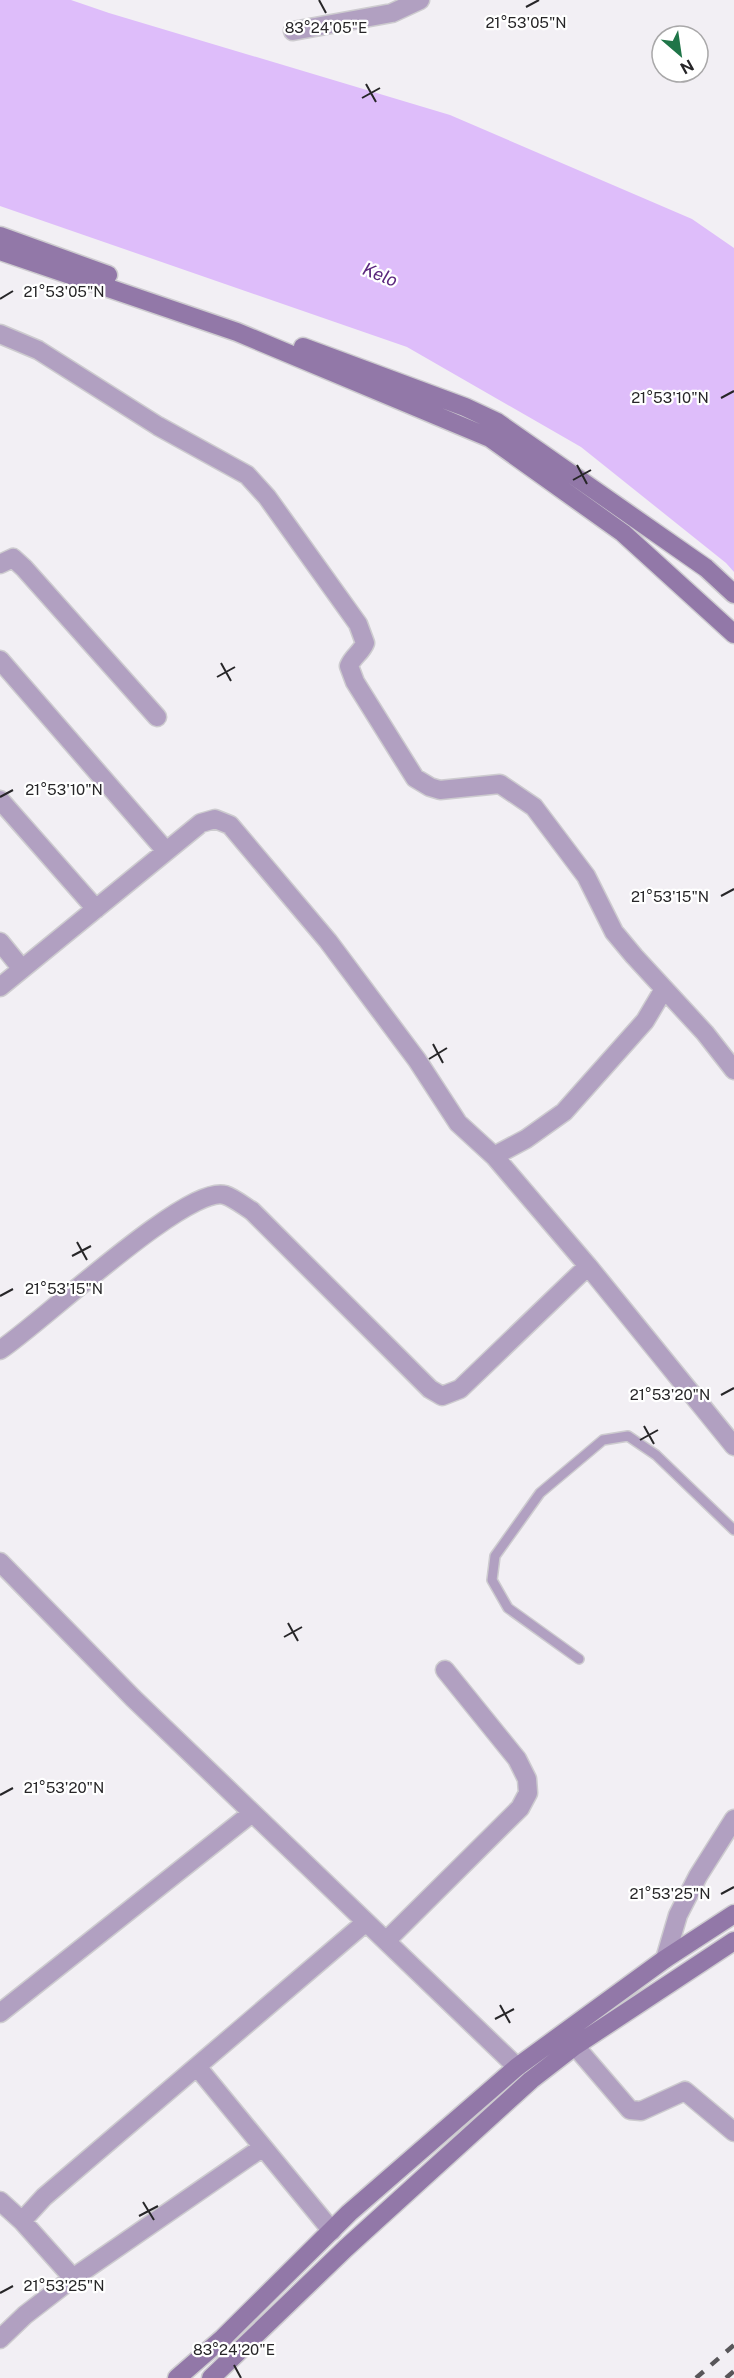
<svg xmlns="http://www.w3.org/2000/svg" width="734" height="2378" font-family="'Public Sans',sans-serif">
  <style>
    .water { fill: #debdfa }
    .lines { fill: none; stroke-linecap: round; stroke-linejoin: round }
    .lane-casing { stroke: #cdcbcf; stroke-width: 12 }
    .street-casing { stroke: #cdcbcf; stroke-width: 21 }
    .secondary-casing { stroke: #cdcbcf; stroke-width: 21 }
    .lane { stroke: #b1a0c1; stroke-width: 9 }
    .street { stroke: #b1a0c1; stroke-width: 18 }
    .secondary { stroke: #9278a8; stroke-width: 18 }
    .rail { stroke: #585659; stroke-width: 4.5; stroke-dasharray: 10 10; stroke-linecap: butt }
    .ticks { fill: none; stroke: #272628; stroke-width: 2 }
    .labels { text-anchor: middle; stroke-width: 4.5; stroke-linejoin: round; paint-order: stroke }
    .water-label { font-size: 18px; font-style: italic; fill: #5b277d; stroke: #fff }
    .ticks-label { font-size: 15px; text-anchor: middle; fill: #272628; stroke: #fff; stroke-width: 4.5; stroke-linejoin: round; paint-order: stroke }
  </style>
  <rect width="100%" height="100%" fill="#f2eff4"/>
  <path class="water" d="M 0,0 L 71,0 L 109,13 L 450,115 L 692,219 L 734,248 L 734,572 L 726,563 L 581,447 L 407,347 L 0,206 Z"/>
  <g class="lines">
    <defs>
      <path id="lane" d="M 579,1659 L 508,1608 L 492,1580 L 495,1556 L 540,1493 L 603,1440 L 628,1436 L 656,1455 L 734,1530"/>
      <path id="street" d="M 293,31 L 392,13 L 420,0
        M 0,334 L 38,350 L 158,426 L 247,475 L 267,497 L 358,624 L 365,643 C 361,653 353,656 349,666 L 355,682 L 415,778 L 430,787 L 440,790 L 500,784 L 534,807 L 586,876 L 614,932 L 634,956 L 705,1033 L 734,1070
        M 0,564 L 13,558 L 24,568 L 157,717
        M 0,660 L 166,851
        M 0,800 L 96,909
        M 0,942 L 22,969
        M 0,987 L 201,823 L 215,819 L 230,825 L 328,941 L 417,1060 L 458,1123 L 494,1156 L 588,1266 L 734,1446
        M 494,1156 L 526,1139 L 564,1112 L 645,1021 L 664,989
        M 0,1350 C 39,1325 187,1184 225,1195 C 234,1198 244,1206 252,1211 L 430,1389 L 442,1396 L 460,1389 L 588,1266
        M 0,1562 L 133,1698 L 517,2067
        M 386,1941 L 520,1808 L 528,1793 L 527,1779 L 517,1759 L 445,1670
        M 665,1959 L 678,1915 L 698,1876 L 734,1819
        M 0,2013 L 252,1813
        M 575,2046 L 630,2110 L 641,2111 L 685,2091 L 734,2132
        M 198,2068 L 332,2231
        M 0,2201 L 22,2221 L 44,2197 L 366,1922
        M 73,2278 L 263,2147
        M 0,2339 L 25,2315 L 73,2278 L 22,2221"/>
      <path id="secondary" d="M 0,236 L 108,275
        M 0,251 L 237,332 L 490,438 L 623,533 L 734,634
        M 303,347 L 465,407 L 497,422 L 706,568 L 734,594
        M 177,2378 L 223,2338 L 349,2213 L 517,2067 L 665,1959 L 734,1914
        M 211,2378 L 346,2248 L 531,2080 L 575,2046 L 734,1941"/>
    </defs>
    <use href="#lane" class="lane-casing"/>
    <use href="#street" class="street-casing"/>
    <use href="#secondary" class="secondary-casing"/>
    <use href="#lane" class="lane"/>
    <use href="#street" class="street"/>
    <use href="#secondary" class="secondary"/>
    <path class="rail" d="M 696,2378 L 734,2345
      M 726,2378 L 734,2371"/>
  </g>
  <path class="ticks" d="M 319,0 L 326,13M 526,7 L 539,0M 366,84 L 376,102M 362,98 L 380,88M 0,299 L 13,291M 721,398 L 734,391M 577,465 L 587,484M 573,480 L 591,470M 221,663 L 231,681M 217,677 L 235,667M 0,797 L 13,790M 721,896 L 734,889M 433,1044 L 443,1063M 429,1059 L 447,1048M 77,1242 L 87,1260M 72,1256 L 91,1246M 0,1296 L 13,1289M 721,1395 L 734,1388M 644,1426 L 654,1444M 640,1440 L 658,1430M 288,1623 L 298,1641M 284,1637 L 302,1627M 0,1795 L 13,1788M 721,1894 L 734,1887M 500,2005 L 510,2023M 495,2019 L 514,2009M 143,2202 L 154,2220M 139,2216 L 158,2206M 0,2293 L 13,2286M 234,2365 L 241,2378"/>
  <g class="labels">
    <g class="water-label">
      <text transform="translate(380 275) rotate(22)" y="6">Kelo</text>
    </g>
  </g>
  <g class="ticks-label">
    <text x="526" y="28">21°53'05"N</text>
    <text x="326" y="33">83°24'05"E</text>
    <text x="64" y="297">21°53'05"N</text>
    <text x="670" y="403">21°53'10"N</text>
    <text x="64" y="795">21°53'10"N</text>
    <text x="670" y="902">21°53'15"N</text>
    <text x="64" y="1294">21°53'15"N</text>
    <text x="670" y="1400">21°53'20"N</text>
    <text x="64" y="1793">21°53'20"N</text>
    <text x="670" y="1899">21°53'25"N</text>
    <text x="64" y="2291">21°53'25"N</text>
    <text x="234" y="2355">83°24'20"E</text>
  </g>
  <g transform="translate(680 54) rotate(151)"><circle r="28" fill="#ffffff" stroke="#a9a8a9" stroke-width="1.5"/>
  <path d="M0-4.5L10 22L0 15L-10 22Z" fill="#1f7548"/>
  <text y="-9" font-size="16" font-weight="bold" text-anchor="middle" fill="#272628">N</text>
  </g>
</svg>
